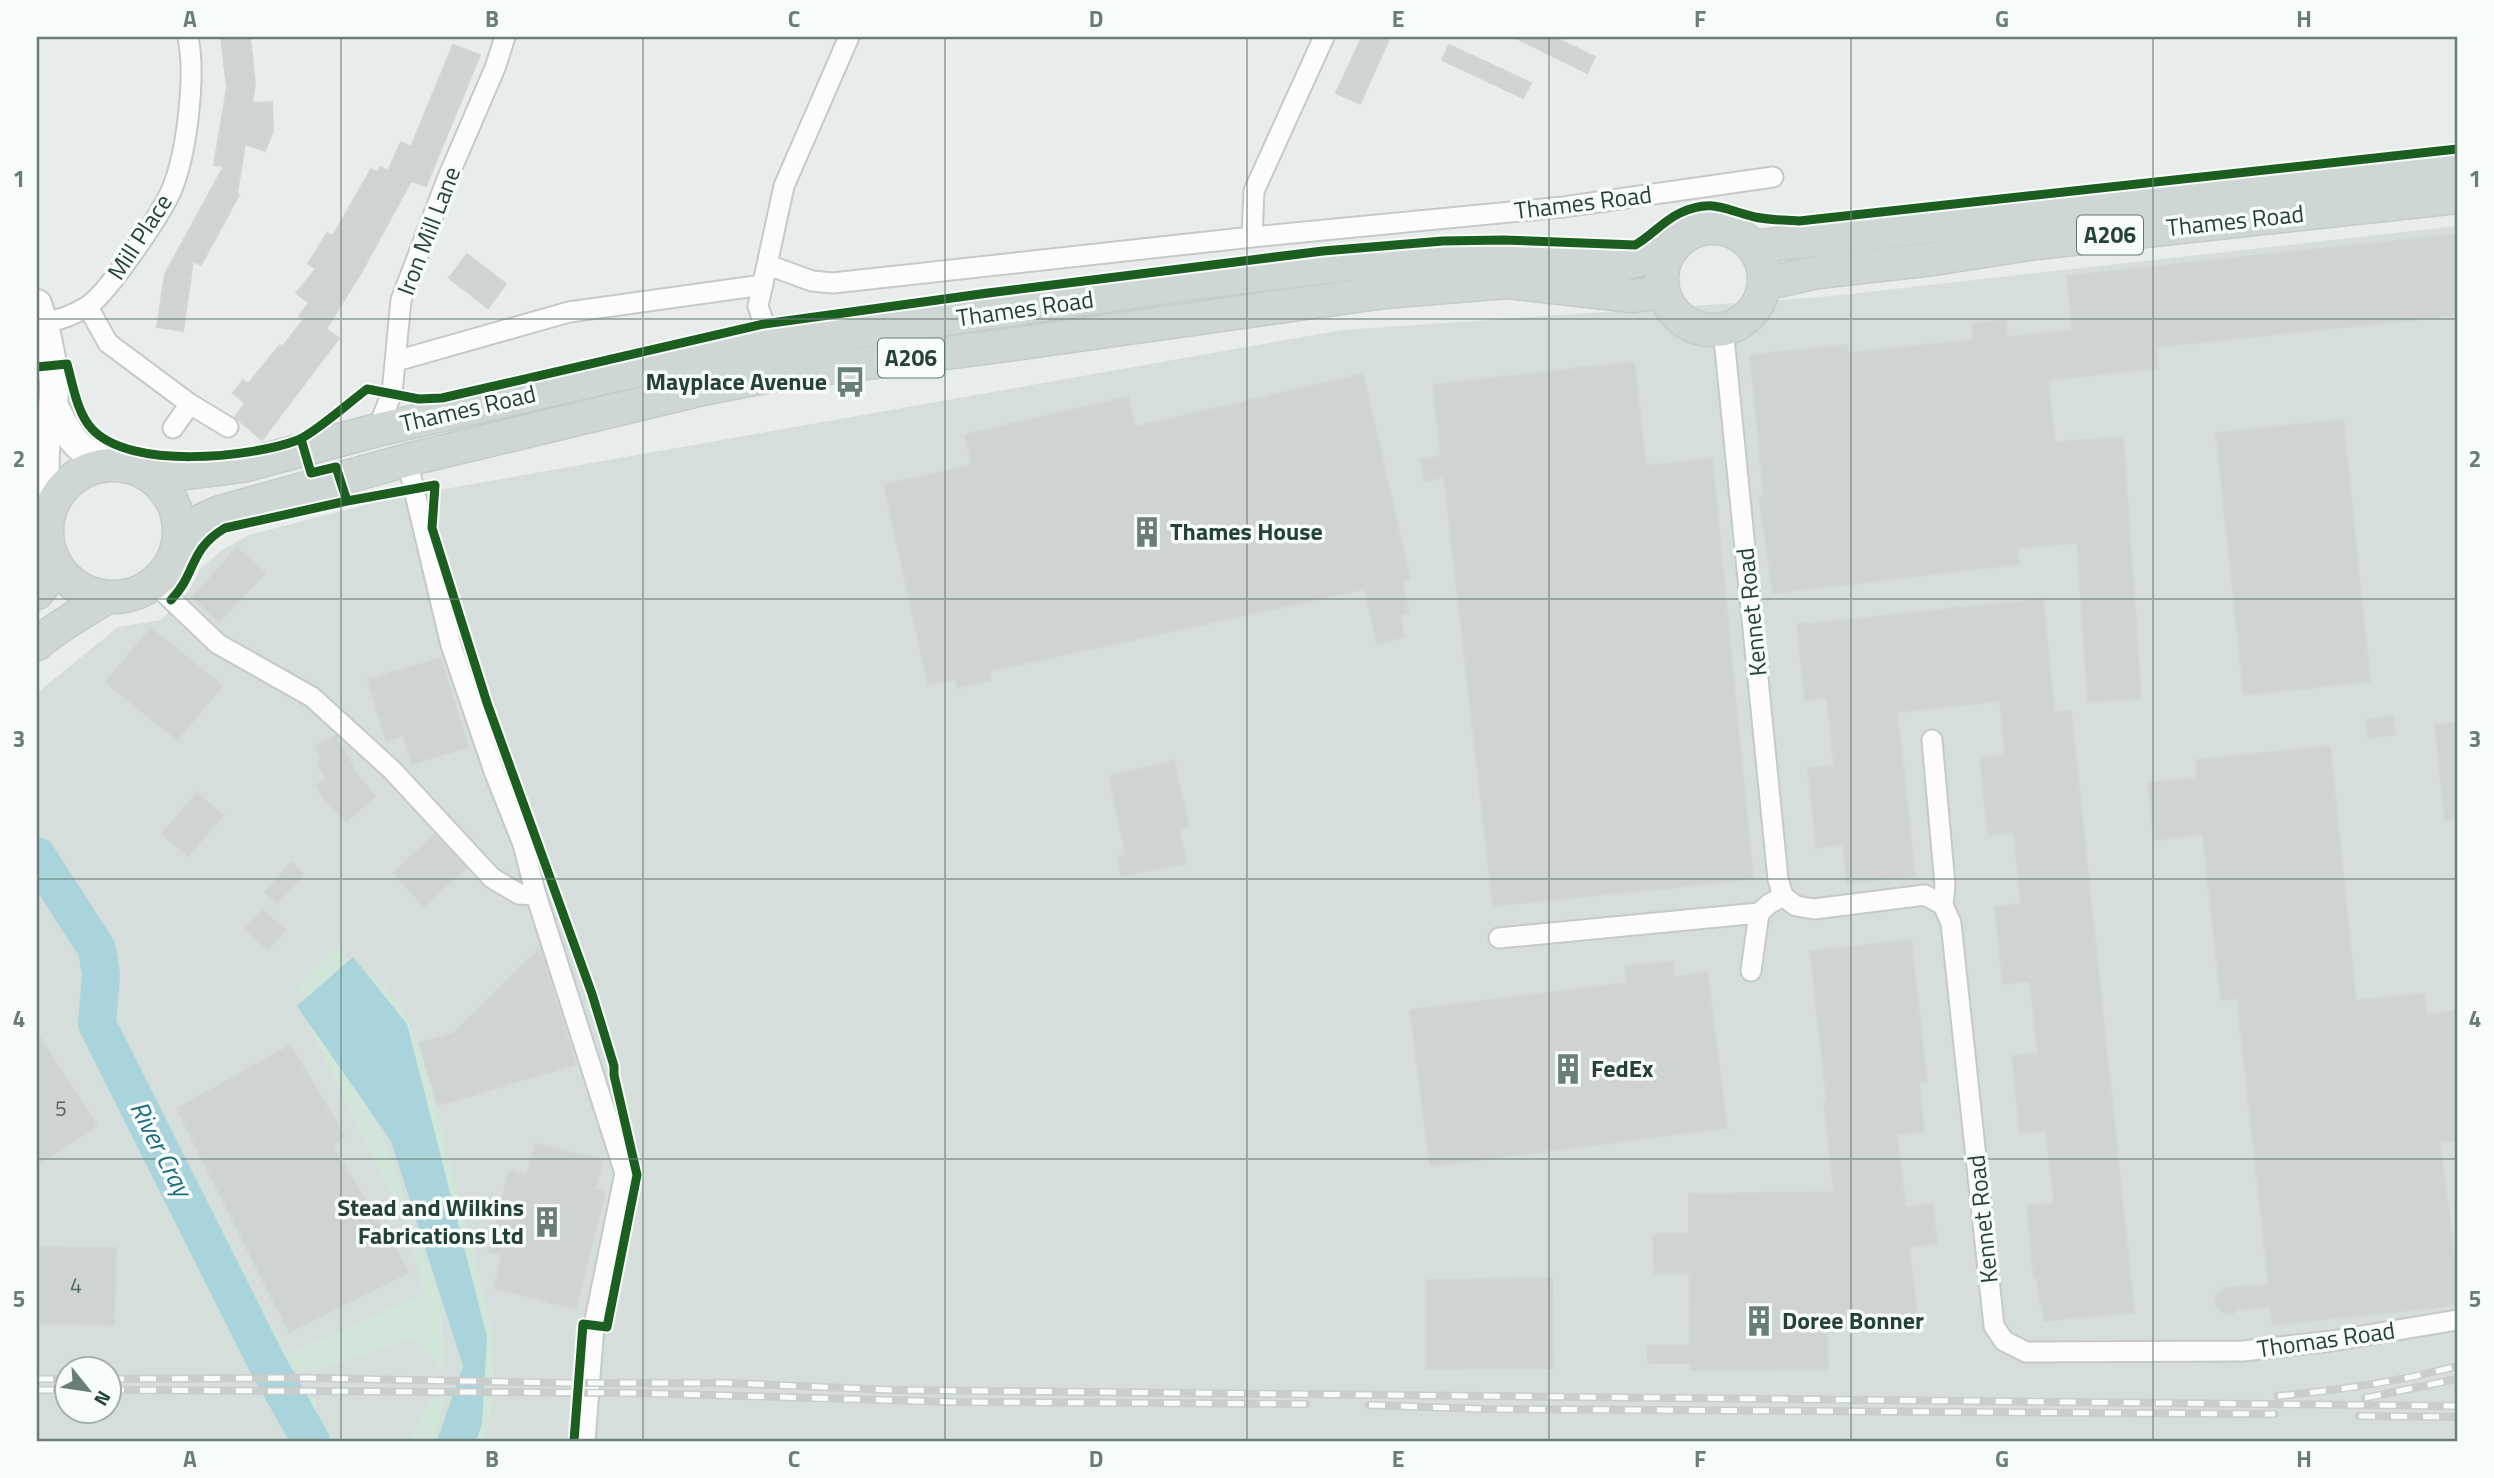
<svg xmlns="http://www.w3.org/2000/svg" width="2494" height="1478" font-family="'Titillium Web',sans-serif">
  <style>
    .built { fill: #d6dedb; fill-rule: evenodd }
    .green { fill: #d1e6d8 }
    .water { fill: #a9d4db }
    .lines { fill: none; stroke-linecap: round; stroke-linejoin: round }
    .river { stroke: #a9d4db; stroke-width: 38 }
    .building { fill: #cfd4d2; stroke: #d1d6d4; stroke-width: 2 }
    .street-casing { stroke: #c5cac8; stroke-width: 23 }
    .secondary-casing { stroke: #c3cbc8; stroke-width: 32 }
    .primary-casing { stroke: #c3ccc9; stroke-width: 35 }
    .street { stroke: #fcfcfc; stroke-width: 19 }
    .secondary { stroke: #fcfcfc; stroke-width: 28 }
    .primary { stroke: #cfd7d5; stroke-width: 32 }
    .rail-casing { stroke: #c9cdcc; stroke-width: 8 }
    .rail { stroke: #f7fbf9; stroke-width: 5; stroke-dasharray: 16; stroke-linecap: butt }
    .cycleway-casing { stroke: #f7fbf9; stroke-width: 13 }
    .cycleway { stroke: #1b5e20; stroke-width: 9 }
    .grid { fill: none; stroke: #697e78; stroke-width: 2; stroke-opacity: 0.55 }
    .labels { text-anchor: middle; stroke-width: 7; stroke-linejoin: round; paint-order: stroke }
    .number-label { font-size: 21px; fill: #506761 }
    .shield { fill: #f7fbf9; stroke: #637a73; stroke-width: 2 }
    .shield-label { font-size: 23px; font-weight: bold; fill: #24423a }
    .street-label { font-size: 24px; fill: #24423a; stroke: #f7fbf9 }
    .poi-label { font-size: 24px; font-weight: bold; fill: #24423a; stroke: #f7fbf9; text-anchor: start }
    .water-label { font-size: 26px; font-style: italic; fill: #1c6f80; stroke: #f7fbf9 }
    .neatline { fill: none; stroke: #697e78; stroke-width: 2.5 }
    .grid-label { font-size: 23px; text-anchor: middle; font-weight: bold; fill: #697e78 }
  </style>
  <rect width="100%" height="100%" fill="#e8edeb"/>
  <path class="built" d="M 2457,226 L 2457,1441 L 37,1441 L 37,693 L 118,627 L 161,620 L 189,591 L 200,569 L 222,550 L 249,535 L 388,499 L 1342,330 L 1823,297 ZM 66,1370 L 108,1370 L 108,1412 L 66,1412 Z"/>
  <path class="green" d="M 338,947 L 358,971 L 370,974 L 383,985 L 398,1002 L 419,1045 L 475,1258 L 493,1338 L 494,1390 L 485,1441 L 472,1441 L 480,1353 L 461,1372 L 461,1319 L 376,1031 L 295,988 Z
    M 308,1024 L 332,1038 L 386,1143 L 440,1300 L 445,1372 L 414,1337 L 317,1370 L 276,1370 L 179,1170 L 287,1352 L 293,1352 L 425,1294 L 404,1220 Z
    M 288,1396 L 316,1397 L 316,1437 L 318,1441 L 312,1441 Z
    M 444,1398 L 434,1441 L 409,1441 L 430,1399 Z"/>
  <path class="water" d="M 353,957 L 407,1024 L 487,1337 L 482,1424 L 476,1441 L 437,1441 L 463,1366 L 391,1141 L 297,1006 Z"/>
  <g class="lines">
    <path class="river" d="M 37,856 L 97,949 L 101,975 L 97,1024 L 268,1365 L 311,1441"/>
  </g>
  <path class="building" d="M 221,37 L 250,37 L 255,83 L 252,103 L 272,102 L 273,131 L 265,151 L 245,144 L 237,193 L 239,195 L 201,265 L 193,261 L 183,331 L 157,327 L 165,274 L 224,166 L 214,165 L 227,88 Z
    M 1362,37 L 1390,37 L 1360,104 L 1336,93 Z
    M 1514,37 L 1554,37 L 1595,57 L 1587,73 Z
    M 453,45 L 480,55 L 426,186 L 411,181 L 361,273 L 326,329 L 339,338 L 262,440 L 235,417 L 245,403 L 233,393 L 243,380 L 248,384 L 280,345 L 282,347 L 304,319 L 299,316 L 309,303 L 296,293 L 316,269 L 308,264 L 327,233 L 333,236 L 371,169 L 377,172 L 380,167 L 388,171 L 401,142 L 411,147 Z
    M 1449,45 L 1531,83 L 1523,98 L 1442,60 Z
    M 2457,234 L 2457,315 L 2156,347 L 2158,368 L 2048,380 L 2055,442 L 2123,437 L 2141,698 L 2088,702 L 2077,543 L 2016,548 L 2020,564 L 1773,593 L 1759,496 L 1764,496 L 1750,355 L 1847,345 L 1848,353 L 1974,340 L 1972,324 L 2006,320 L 2007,337 L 2073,330 L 2067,276 Z
    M 467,254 L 506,284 L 488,308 L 449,278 Z
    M 1634,362 L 1646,466 L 1712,458 L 1753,879 L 1493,906 L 1444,477 L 1425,481 L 1420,460 L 1441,456 L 1433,385 Z
    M 1363,374 L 1410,579 L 1402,581 L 1409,612 L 1400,615 L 1404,637 L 1377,644 L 1365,589 L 989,671 L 991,680 L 957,688 L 955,679 L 928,685 L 884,485 L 972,465 L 965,435 L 1049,415 L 1128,397 L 1135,427 Z
    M 2343,420 L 2370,681 L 2244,695 L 2216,433 Z
    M 237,548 L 265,573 L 219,622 L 192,597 Z
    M 2043,599 L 2054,712 L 2071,711 L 2134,1312 L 2044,1321 L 2042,1303 L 2040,1304 L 2037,1278 L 2034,1278 L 2027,1206 L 2054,1203 L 2046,1130 L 2020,1133 L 2012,1056 L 2038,1053 L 2034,1018 L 2030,981 L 2003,984 L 1995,907 L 2021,904 L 2014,832 L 1988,835 L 1980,758 L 2005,755 L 2000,701 L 1897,712 L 1915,876 L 1847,884 L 1843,844 L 1816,848 L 1808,768 L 1834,766 L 1827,697 L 1805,700 L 1797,625 Z
    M 151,628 L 222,686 L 177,740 L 106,682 Z
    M 441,658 L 468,747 L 412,764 L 403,735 L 386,741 L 368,680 Z
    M 2393,716 L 2396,734 L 2369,738 L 2366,720 Z
    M 2457,723 L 2457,819 L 2445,820 L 2435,725 Z
    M 336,736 L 358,776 L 375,796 L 346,822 L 323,797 L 316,785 L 326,779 L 317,762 L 322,759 L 315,746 Z
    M 2330,746 L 2356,1001 L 2424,993 L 2427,1015 L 2457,1011 L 2457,1140 L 2440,1142 L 2457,1280 L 2457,1305 L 2273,1325 L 2271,1306 L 2236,1310 L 2232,1314 L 2222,1312 L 2216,1304 L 2217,1294 L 2225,1288 L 2269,1285 L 2237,998 L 2221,1000 L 2203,834 L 2154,840 L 2148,783 L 2197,778 L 2196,760 Z
    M 1174,761 L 1189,827 L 1179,829 L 1186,863 L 1121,876 L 1117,857 L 1126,855 L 1109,776 Z
    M 197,793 L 223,815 L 188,856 L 162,834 Z
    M 435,834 L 466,868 L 424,906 L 393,873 Z
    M 291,862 L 304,874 L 277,903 L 265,892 Z
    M 262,910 L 285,930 L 268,950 L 245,929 Z
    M 1911,940 L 1927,1082 L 1919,1083 L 1924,1132 L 1897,1134 L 1905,1207 L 1932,1204 L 1937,1243 L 1909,1247 L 1918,1323 L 1827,1333 L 1828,1369 L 1691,1370 L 1691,1363 L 1648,1363 L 1648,1346 L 1690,1346 L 1689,1273 L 1654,1273 L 1653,1234 L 1689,1234 L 1689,1194 L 1834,1192 L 1824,1102 L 1827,1102 L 1810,951 Z
    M 540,948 L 576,1064 L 438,1105 L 419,1043 L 454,1033 Z
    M 1674,961 L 1675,977 L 1707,972 L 1727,1128 L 1430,1166 L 1410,1010 L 1627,983 L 1625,966 Z
    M 37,1033 L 97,1126 L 37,1165 Z
    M 290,1045 L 344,1135 L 333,1147 L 409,1272 L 289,1332 L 177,1109 Z
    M 535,1144 L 603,1160 L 595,1189 L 605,1192 L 576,1309 L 494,1288 L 502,1255 L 489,1252 L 509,1170 L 527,1175 Z
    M 37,1247 L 116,1248 L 114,1325 L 37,1323 Z
    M 1552,1278 L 1553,1368 L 1427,1369 L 1427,1280 Z"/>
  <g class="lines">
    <defs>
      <path id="street" d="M 1252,237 L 1254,191 L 1324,37
        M 768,265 L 812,281 L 833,283 L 1252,237 L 1563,207 L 1773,177
        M 88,307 L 108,343 L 190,404 L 228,427
        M 44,323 C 60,320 74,315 88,306 C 108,293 162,213 172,189 C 187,152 196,76 188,37
        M 1723,328 L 1778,879 L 1783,896
        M 786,342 L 764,324 L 758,306 L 784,186 L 849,37
        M 396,361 L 569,312 L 763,285
        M 173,428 L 190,404
        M 377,430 L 392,393 L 401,300 L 448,177 L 495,68 L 505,37
        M 407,460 L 451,645 L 494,771 L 523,844 L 536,895 L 625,1173 L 594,1325 L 585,1441
        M 154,583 L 218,644 L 312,697 L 392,770 L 492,878 L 519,894 L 536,895
        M 1932,740 L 1945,885 L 1943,905 L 1951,923 L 1994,1326 L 2004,1341 L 2026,1352 L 2243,1351 L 2332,1341 L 2457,1320
        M 1499,938 L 1759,913
        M 1751,971 L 1759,913 L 1769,904 L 1783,896 L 1796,906 L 1814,909 L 1925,895 L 1943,905"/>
      <path id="secondary" d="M 37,304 C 47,332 57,376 53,405 C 52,411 50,416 49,421 C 42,453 44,486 48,518
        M 53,405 C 72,440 74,450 113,465"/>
      <path id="primary" d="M1662 279a51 51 0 1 1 102 0a51 51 0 1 1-102 0Z
        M 1753,247 L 2457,165
        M 1764,284 L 1818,272 L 1933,259 L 2036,243 L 2457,197
        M47 531a66 66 0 1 1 132 0a66 66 0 1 1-132 0Z
        M 143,472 L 171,475 L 242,466 L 377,430 L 621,374 L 786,342 L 1195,283 L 1383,260 L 1541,257 L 1627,263 L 1669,253
        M 179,538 L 202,520 L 220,512 L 407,460 L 707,388 L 775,375 L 1022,343 L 1384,292 L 1507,282 L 1633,296 L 1663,292
        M 37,593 L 57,567
        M 37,644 C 58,626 83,613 107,597"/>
    </defs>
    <use href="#street" class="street-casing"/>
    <use href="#secondary" class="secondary-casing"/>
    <use href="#primary" class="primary-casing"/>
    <use href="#street" class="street"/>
    <use href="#secondary" class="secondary"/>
    <use href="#primary" class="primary"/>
    <defs>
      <path id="rail" d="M 37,1379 L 66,1379
        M 108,1379 L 308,1378 L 563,1383 L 728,1383 L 893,1390 L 2457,1406
        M 37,1390 L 66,1390
        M 108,1390 L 636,1393 L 954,1402 L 1306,1404
        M 2278,1396 C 2338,1390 2399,1382 2457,1366
        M 2365,1398 L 2457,1379
        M 1369,1405 L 1484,1409 L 2275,1414
        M 2359,1416 L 2457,1417"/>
    </defs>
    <use href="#rail" class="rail-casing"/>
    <use href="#rail" class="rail"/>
    <defs>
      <path id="cycleway" d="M 37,367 L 67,364 C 73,385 77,413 92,429 C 130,470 250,458 298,440 C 315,433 351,401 367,389 L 419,399 L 442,398 L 764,324 L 988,293 L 1323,251 L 1443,241 L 1503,240 L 1635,245 C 1651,236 1663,221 1680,213 C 1713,198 1724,210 1755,217 C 1769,220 1785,220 1799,221 L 2457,149
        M 301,439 L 311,473 L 336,467 L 347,501
        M 171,600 C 197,573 188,550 225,528 L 347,501 L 435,485 L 432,528 L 487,703 L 592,994 L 614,1066 L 614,1075 L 637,1175 L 607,1327 L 583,1324 L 574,1441"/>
    </defs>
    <use href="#cycleway" class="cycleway-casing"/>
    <use href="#cycleway" class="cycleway"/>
  </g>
  <path class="grid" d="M 341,37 L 341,1441M 643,37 L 643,1441M 945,37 L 945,1441M 1247,37 L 1247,1441M 1549,37 L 1549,1441M 1851,37 L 1851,1441M 2153,37 L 2153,1441M 37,319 L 2457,319M 37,599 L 2457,599M 37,879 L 2457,879M 37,1159 L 2457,1159"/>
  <defs>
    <symbol id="bus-bare" viewBox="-9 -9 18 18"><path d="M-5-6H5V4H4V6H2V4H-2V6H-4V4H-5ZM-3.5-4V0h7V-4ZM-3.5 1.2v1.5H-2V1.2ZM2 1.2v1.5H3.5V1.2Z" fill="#697e78" stroke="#f7fbf9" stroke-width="2.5" paint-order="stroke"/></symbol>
    <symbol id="building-bare" viewBox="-9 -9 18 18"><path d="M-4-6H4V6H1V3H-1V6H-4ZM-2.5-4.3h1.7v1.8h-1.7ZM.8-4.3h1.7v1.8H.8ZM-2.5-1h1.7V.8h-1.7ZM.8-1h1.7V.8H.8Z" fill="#697e78" stroke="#f7fbf9" stroke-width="2.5" paint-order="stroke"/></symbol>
  </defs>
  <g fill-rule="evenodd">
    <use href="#bus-bare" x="828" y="360" width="44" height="44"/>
    <use href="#building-bare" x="1125" y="510" width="44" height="44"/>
    <use href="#building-bare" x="1546" y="1047" width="44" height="44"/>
    <use href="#building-bare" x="525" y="1200" width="44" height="44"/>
    <use href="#building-bare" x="1737" y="1299" width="44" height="44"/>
  </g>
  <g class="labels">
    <g class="number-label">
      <text x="61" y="1116">5</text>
      <text x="76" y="1293">4</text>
    </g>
    <g class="shield">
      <rect x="2077" y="215.5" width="66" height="39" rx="5"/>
      <rect x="878" y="338.5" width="66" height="39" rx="5"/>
    </g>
    <g class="shield-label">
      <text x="2110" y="243">A206</text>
      <text x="911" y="366">A206</text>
    </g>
    <g class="street-label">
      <text transform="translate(1583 203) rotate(-7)" y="8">Thames Road</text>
      <text transform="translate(2235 221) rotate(-6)" y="8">Thames Road</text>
      <text transform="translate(429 231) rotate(-69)" y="8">Iron Mill Lane</text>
      <text transform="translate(140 237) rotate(-57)" y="8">Mill Place</text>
      <text transform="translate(1025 309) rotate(-8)" y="8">Thames Road</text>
      <text transform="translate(468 409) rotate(-13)" y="8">Thames Road</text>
      <text transform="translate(1752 612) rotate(-96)" y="8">Kennet Road</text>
      <text transform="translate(1983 1219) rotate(-96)" y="8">Kennet Road</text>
      <text transform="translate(2326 1340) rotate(-8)" y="8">Thomas Road</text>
    </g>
    <g class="poi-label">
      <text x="827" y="390" text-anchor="end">Mayplace Avenue</text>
      <text x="1170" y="540">Thames House</text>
      <text x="1591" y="1077">FedEx</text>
      <text x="524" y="1216" text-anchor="end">Stead and Wilkins<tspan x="524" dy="28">Fabrications Ltd</tspan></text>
      <text x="1782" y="1329">Doree Bonner</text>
    </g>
    <g class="water-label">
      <text transform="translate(161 1149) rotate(63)" y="9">River Cray</text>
    </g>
  </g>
  <rect width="2494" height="1478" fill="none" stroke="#f7fbf9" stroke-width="77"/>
  <g transform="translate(88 1390) rotate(120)"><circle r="33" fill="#f7fbf9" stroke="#a3b1ad" stroke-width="2"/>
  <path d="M0-5L12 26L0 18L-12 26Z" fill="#697e78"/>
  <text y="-10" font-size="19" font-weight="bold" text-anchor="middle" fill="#24423a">N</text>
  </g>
  <rect x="38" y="38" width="2418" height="1402" class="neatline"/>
  <g class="grid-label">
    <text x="190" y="27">A</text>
    <text x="492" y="27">B</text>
    <text x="794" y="27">C</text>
    <text x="1096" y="27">D</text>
    <text x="1398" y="27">E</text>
    <text x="1700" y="27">F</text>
    <text x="2002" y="27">G</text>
    <text x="2304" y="27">H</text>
    <text x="19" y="187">1</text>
    <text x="2475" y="187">1</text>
    <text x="19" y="467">2</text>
    <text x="2475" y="467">2</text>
    <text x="19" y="747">3</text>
    <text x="2475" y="747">3</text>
    <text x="19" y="1027">4</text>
    <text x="2475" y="1027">4</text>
    <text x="19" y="1307">5</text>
    <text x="2475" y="1307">5</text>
    <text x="190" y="1467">A</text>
    <text x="492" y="1467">B</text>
    <text x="794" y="1467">C</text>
    <text x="1096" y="1467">D</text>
    <text x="1398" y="1467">E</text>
    <text x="1700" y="1467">F</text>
    <text x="2002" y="1467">G</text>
    <text x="2304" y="1467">H</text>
  </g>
</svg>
